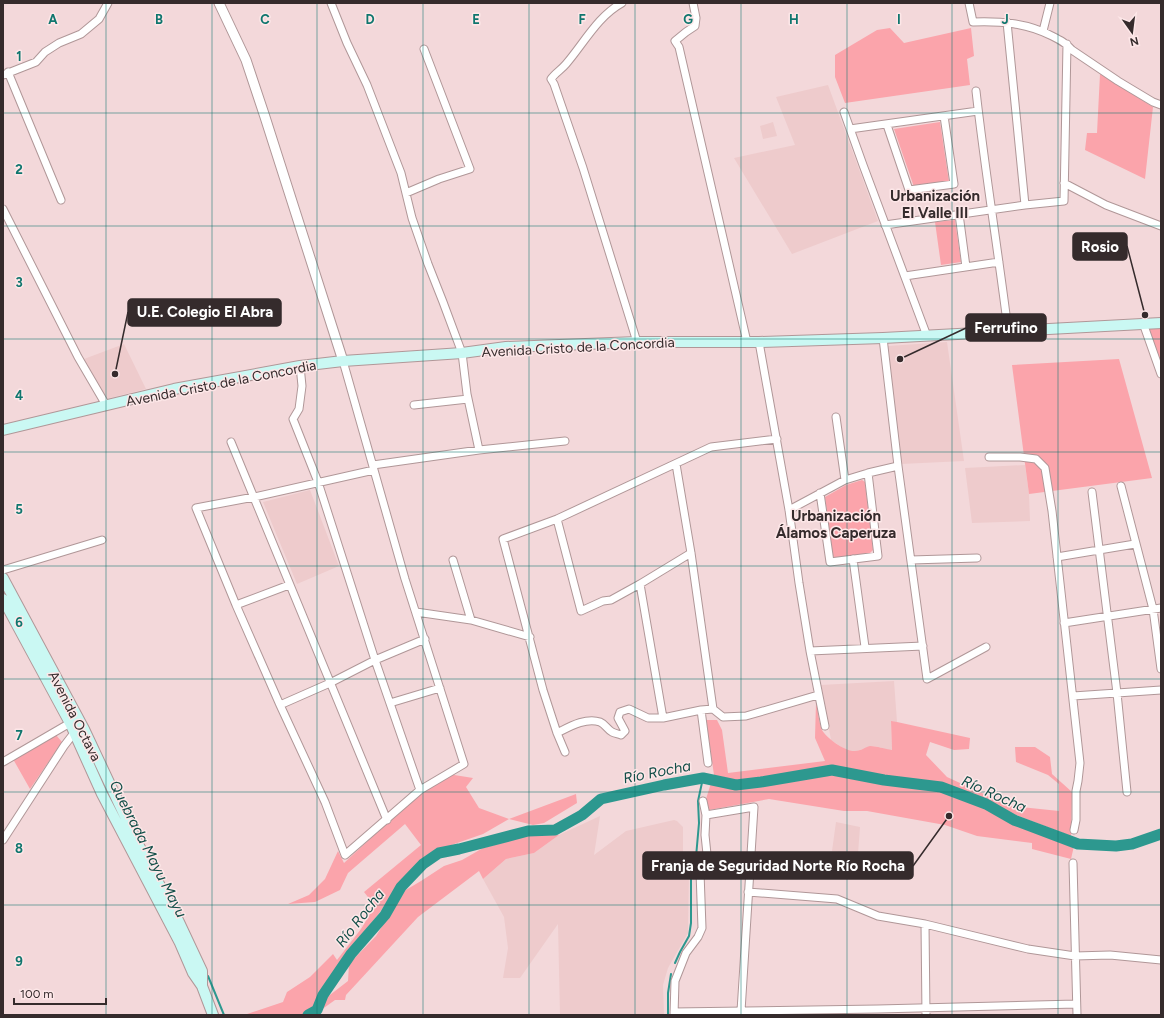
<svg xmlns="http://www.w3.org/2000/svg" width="1164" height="1018" font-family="Figtree,sans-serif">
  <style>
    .built { fill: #eecbcc }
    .green { fill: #fba4ab }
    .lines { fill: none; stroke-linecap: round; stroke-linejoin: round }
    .stream { stroke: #2d988f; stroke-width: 2 }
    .river { stroke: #2d988f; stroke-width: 11 }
    .minor-casing { stroke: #b09798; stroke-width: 9 }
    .tertiary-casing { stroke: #b09798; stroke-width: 11 }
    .secondary-casing { stroke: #b09798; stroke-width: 12 }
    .minor { stroke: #fff; stroke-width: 7 }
    .tertiary { stroke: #fff; stroke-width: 9 }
    .secondary { stroke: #caf8f3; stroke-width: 10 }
    .grid { fill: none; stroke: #0f766e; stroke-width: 1; stroke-opacity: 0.55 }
    .labels { text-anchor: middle; stroke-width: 3; stroke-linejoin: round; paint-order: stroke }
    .street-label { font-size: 14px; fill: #352b2c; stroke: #fde7e8 }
    .neighbourhood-label { font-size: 15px; font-weight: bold; fill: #352b2c; stroke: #fde7e8 }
    .water-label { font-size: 15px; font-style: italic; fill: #124e48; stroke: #fde7e8 }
    .grid-label { font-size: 13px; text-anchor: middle; font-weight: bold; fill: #0f766e; stroke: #fde7e8; stroke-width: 3; stroke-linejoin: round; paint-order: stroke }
    .leader { fill: none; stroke: #352b2c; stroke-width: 1.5 }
    .callout-dot { fill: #352b2c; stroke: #fde7e8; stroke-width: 1.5 }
    .callout { fill: #352b2c; stroke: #352b2c; stroke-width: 1.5 }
    .callout-label { font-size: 15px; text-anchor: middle; font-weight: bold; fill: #fff }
  </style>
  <rect width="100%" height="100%" fill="#f3d8da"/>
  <path class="built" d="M 828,85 L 878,221 L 792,254 L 734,158 L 795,145 L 776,97 Z
    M 773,122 L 777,136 L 763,139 L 760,126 Z
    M 947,342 L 964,461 L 901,464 L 888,346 Z
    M 124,344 L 146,389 L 106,399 L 84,359 Z
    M 1025,465 L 1029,494 L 1030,521 L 972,523 L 965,468 Z
    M 310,490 L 339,566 L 297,584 L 263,502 Z
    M 894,681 L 897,722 L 891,722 L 892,751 L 875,746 L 869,747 L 857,751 L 851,751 L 843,748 L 831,740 L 821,685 Z
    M 600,816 L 594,855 L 626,831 L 674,820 L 677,821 L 683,827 L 683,871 L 689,872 L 688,933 L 668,968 L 663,985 L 664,1015 L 560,1015 L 558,924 L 520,978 L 503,978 L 508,948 L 504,917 L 483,879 L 506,859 L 534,853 L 559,835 Z
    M 836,822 L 860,827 L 858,854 L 832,851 Z"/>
  <path class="green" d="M 890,28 L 904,43 L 971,28 L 974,56 L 967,59 L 970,85 L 845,103 L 835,77 L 835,55 L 877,30 Z
    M 1100,74 L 1153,107 L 1145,179 L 1085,150 L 1087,133 L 1097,133 Z
    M 940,122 L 949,182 L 914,187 L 894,129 Z
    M 955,220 L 961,262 L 941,265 L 935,222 Z
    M 1161,327 L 1161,367 L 1147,328 Z
    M 1119,359 L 1152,478 L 1029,494 L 1012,365 Z
    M 862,480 L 865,482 L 873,550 L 869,554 L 835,558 L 832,555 L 825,497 L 846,485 Z
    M 816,702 C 818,710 819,723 822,730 C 826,738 846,752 855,751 C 861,751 865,747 870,746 C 877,746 885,749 892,750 L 891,721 L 897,722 L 970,738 L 969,749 L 954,750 L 930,742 L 926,755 L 947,777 L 1010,806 L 1059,811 L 1059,784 L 1048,775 L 1016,762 L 1015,747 L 1035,747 L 1050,757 L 1052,774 L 1072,792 L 1071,836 L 1008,812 L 990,801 L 944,784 L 887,776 L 830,767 L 750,780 L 735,781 L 714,775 L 706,720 L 717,720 L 722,730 L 728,773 L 825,761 L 815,738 Z
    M 56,735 L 62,742 L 30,789 L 13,759 Z
    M 833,773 L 939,791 L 984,805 L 1009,821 L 1074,846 L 1071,859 L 1032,849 L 1032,843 L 977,836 L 945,825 L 867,811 L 844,811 L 769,799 L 709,810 L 706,799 L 711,783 L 738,788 Z
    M 448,774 L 473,778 L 466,787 L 479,808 L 509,819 L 576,794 L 577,803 L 544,823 L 533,825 L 509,819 L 483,834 L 440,849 L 421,860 L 399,884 L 380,912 L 338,965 L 318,995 L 313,1008 L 301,1015 L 244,1015 L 283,1002 L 287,992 L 310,977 L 333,954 L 337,960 L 361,929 L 375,906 L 364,892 L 421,845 L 405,824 L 348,873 L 340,890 L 315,902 L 288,904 L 309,895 L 325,879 L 338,851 L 344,863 L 412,800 Z
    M 559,835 L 534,853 L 506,859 L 483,879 L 479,871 L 418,917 L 346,995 L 345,1000 L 335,1000 L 321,1010 L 326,998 L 348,981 L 349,964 L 376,936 L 404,891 L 421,881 L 444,866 L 462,860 L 483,848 L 527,836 Z"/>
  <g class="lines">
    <path class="stream" d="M 82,737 L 90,756
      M 675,963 L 680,952 L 689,936 L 691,923 L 691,869 L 696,857 L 699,823 L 698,801 L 703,778
      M 208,976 L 224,1015
      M 668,1015 L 668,993 L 671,974"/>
    <path class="river" d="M 308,1015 L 317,1010 L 323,995 L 351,954 L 385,915 L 401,887 L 423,864 L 439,853 L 459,849 L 528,831 L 555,830 L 582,815 L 601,799 L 664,785 L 703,778 L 736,785 L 761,782 L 832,770 L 884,780 L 941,787 L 986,804 L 1014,820 L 1078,844 L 1116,846 L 1132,844 L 1161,834"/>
    <defs>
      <path id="minor" d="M 331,3 L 347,43 L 367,85 L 401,173 L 412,218 L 428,264 L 443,302 L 462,353 L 467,394 L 479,450
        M 622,3 C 598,16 584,43 566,64 C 561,70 555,73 551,79 L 554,84 L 583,168 L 637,342
        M 693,3 L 696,18 L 695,26 L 686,32 L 675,41 L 679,47 L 747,342
        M 969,3 L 973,22 C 1001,21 1027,23 1052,36 C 1060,40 1066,43 1072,50 L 1118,81 L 1153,102 L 1161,105
        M 1007,22 L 1025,205
        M 1043,31 L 1050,3
        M 8,72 L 61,200
        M 3,75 L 36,62 L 45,52 L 59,43 L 81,34 L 99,19 L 108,3
        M 976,91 C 985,171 998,250 1008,330
        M 844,112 L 863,165 L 927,336
        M 887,125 L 909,190 L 954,184 L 944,116
        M 850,129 L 978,111
        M 1064,183 L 1106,205 L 1161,226
        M 406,193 L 439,179 L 470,169 L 424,49
        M 3,209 L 78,357 L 106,405
        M 959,214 L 966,267
        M 885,225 L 1025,205 L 1064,201 L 1067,44
        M 905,276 L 999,262
        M 1143,323 L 1161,374
        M 883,338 L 898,466 L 927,679 L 986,647
        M 759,342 L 789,510 L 799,583 L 810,651 L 825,726
        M 343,361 L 405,579 L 464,764 L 420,790 L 345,855 L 325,802 L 280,705 L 236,605 L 196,508 L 254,497 L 374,470
        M 300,366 L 302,386 L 299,409 L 293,419 L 318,482 L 375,660 L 420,790
        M 414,405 L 468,399
        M 836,417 L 845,480
        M 231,442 L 387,820
        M 989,457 L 1020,457 L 1036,459 L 1045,468 L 1052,511 L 1080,763 L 1078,781 L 1076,791 L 1076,820 L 1074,830
        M 676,464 L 691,553 L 713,709 L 701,710 L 708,763
        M 373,465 L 479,450 L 565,441
        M 1121,486 L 1153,609 L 1161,669
        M 1092,492 L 1117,693 L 1127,792
        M 820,493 L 830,562 L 878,556 L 868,473
        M 789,510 L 845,480 L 868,473 L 898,466
        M 557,519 L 581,611 L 603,601 L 611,600 L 640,584 L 691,553
        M 1057,557 L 1135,544
        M 853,559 L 865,647
        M 453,560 L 471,620
        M 911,560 L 977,558
        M 3,570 L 102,540
        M 640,584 L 663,718
        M 236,605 L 289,585
        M 416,612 L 471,620 L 530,637
        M 1064,623 L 1161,608
        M 810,651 L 923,646
        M 1073,696 L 1161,690
        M 390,703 L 440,688
        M 280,705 L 330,683 L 375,660 L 425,639
        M 713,709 L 723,717 L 746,716 L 818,695
        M 557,733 C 569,727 586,717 600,722 C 605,724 607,729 612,732 C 614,733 618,734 621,735 L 625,731 L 618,718 L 620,712 L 629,709 L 648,718 L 663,718 L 701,710
        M 565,752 L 557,733 L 543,690 L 503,539 L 557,519 L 711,447 L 777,439
        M 3,762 L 70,723
        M 706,815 L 754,807 L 741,1011
        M 3,840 L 64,746 L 74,733 L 77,732
        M 1073,863 L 1077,1015
        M 748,892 L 837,899 L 878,916 L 925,924 L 1028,949 L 1075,956 L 1110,955 L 1161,960
        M 925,924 L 926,1015
        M 674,1012 L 878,1009 L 1076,1004
        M 674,1015 L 675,981 L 686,953 L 698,937 L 702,928 L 700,872 L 707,854 L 705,835 L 706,815 L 703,801"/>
      <path id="tertiary" d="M 219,3 L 246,60 L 265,117 L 343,361"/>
      <path id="secondary" d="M 3,430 L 174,389 L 300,366 L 343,361 L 462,353 L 506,347 L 637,342 L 759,342 L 883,338 L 1161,323
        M 3,578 L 84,729 L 137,842 L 179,922 L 202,971 L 202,986
        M 3,599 L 70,723 L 102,794 L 180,943 L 193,973 L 202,986 L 213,1015"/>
    </defs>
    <use href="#minor" class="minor-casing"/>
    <use href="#tertiary" class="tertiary-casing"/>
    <use href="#secondary" class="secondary-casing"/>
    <use href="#minor" class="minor"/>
    <use href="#tertiary" class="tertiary"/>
    <use href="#secondary" class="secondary"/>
  </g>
  <path class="grid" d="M 106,3 L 106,1015M 212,3 L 212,1015M 317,3 L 317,1015M 423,3 L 423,1015M 529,3 L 529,1015M 635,3 L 635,1015M 741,3 L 741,1015M 847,3 L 847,1015M 952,3 L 952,1015M 1058,3 L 1058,1015M 3,113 L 1161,113M 3,226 L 1161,226M 3,339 L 1161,339M 3,452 L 1161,452M 3,566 L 1161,566M 3,679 L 1161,679M 3,792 L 1161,792M 3,905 L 1161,905"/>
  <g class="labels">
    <g class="street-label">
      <text transform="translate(578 347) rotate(-3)" y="5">Avenida Cristo de la Concordia</text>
      <text transform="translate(221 383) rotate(-11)" y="5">Avenida Cristo de la Concordia</text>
      <text transform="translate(75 716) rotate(63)" y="5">Avenida Octava</text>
    </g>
    <g class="neighbourhood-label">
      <text x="935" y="201">Urbanización<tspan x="935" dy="17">El Valle III</tspan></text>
      <text x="836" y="521">Urbanización<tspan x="836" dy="17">Álamos Caperuza</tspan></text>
    </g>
    <g class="water-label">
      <text transform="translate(657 772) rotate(-11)" y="5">Río Rocha</text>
      <text transform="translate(994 794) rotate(24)" y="5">Río Rocha</text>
      <text transform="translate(148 849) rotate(63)" y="5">Quebrada Mayu Mayu</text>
      <text transform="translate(360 918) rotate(-52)" y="5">Río Rocha</text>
    </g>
  </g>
  <g class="grid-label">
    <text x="53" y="24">A</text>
    <text x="159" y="24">B</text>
    <text x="265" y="24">C</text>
    <text x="370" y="24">D</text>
    <text x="476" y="24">E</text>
    <text x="582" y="24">F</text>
    <text x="688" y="24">G</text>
    <text x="794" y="24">H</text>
    <text x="899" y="24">I</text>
    <text x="1005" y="24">J</text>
    <text x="19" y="61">1</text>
    <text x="19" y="174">2</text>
    <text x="19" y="287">3</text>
    <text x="19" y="400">4</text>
    <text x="19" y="514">5</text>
    <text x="19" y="627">6</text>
    <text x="19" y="740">7</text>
    <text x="19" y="853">8</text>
    <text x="19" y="966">9</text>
  </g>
  <path class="leader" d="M1145 315L1127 246M115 374L128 312M900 359L966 328M949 816L913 866"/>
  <g class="callout-dot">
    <circle cx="1145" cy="315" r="4"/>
    <circle cx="115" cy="374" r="4"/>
    <circle cx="900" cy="359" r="4"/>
    <circle cx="949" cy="816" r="4"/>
  </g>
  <g class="callout">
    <rect x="1073" y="233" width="54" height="27" rx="4"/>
    <rect x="128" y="299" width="153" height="27" rx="4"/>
    <rect x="966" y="314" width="80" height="27" rx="4"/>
    <rect x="643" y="852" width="270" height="27" rx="4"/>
  </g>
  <g class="callout-label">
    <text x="1100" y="252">Rosio</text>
    <text x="205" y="317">U.E. Colegio El Abra</text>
    <text x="1006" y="333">Ferrufino</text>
    <text x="778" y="871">Franja de Seguridad Norte Río Rocha</text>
  </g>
  <rect width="1164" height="1018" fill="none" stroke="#352b2c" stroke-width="8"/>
  <g transform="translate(1132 32) rotate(166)" stroke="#fde7e8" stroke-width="3" paint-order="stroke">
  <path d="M0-3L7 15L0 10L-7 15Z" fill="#352b2c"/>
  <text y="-6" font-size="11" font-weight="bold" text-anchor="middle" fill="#352b2c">N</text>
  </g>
  <path d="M14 998v6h92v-6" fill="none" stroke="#352b2c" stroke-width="2"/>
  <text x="20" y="998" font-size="12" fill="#352b2c" stroke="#fde7e8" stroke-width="3" paint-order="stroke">100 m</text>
</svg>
